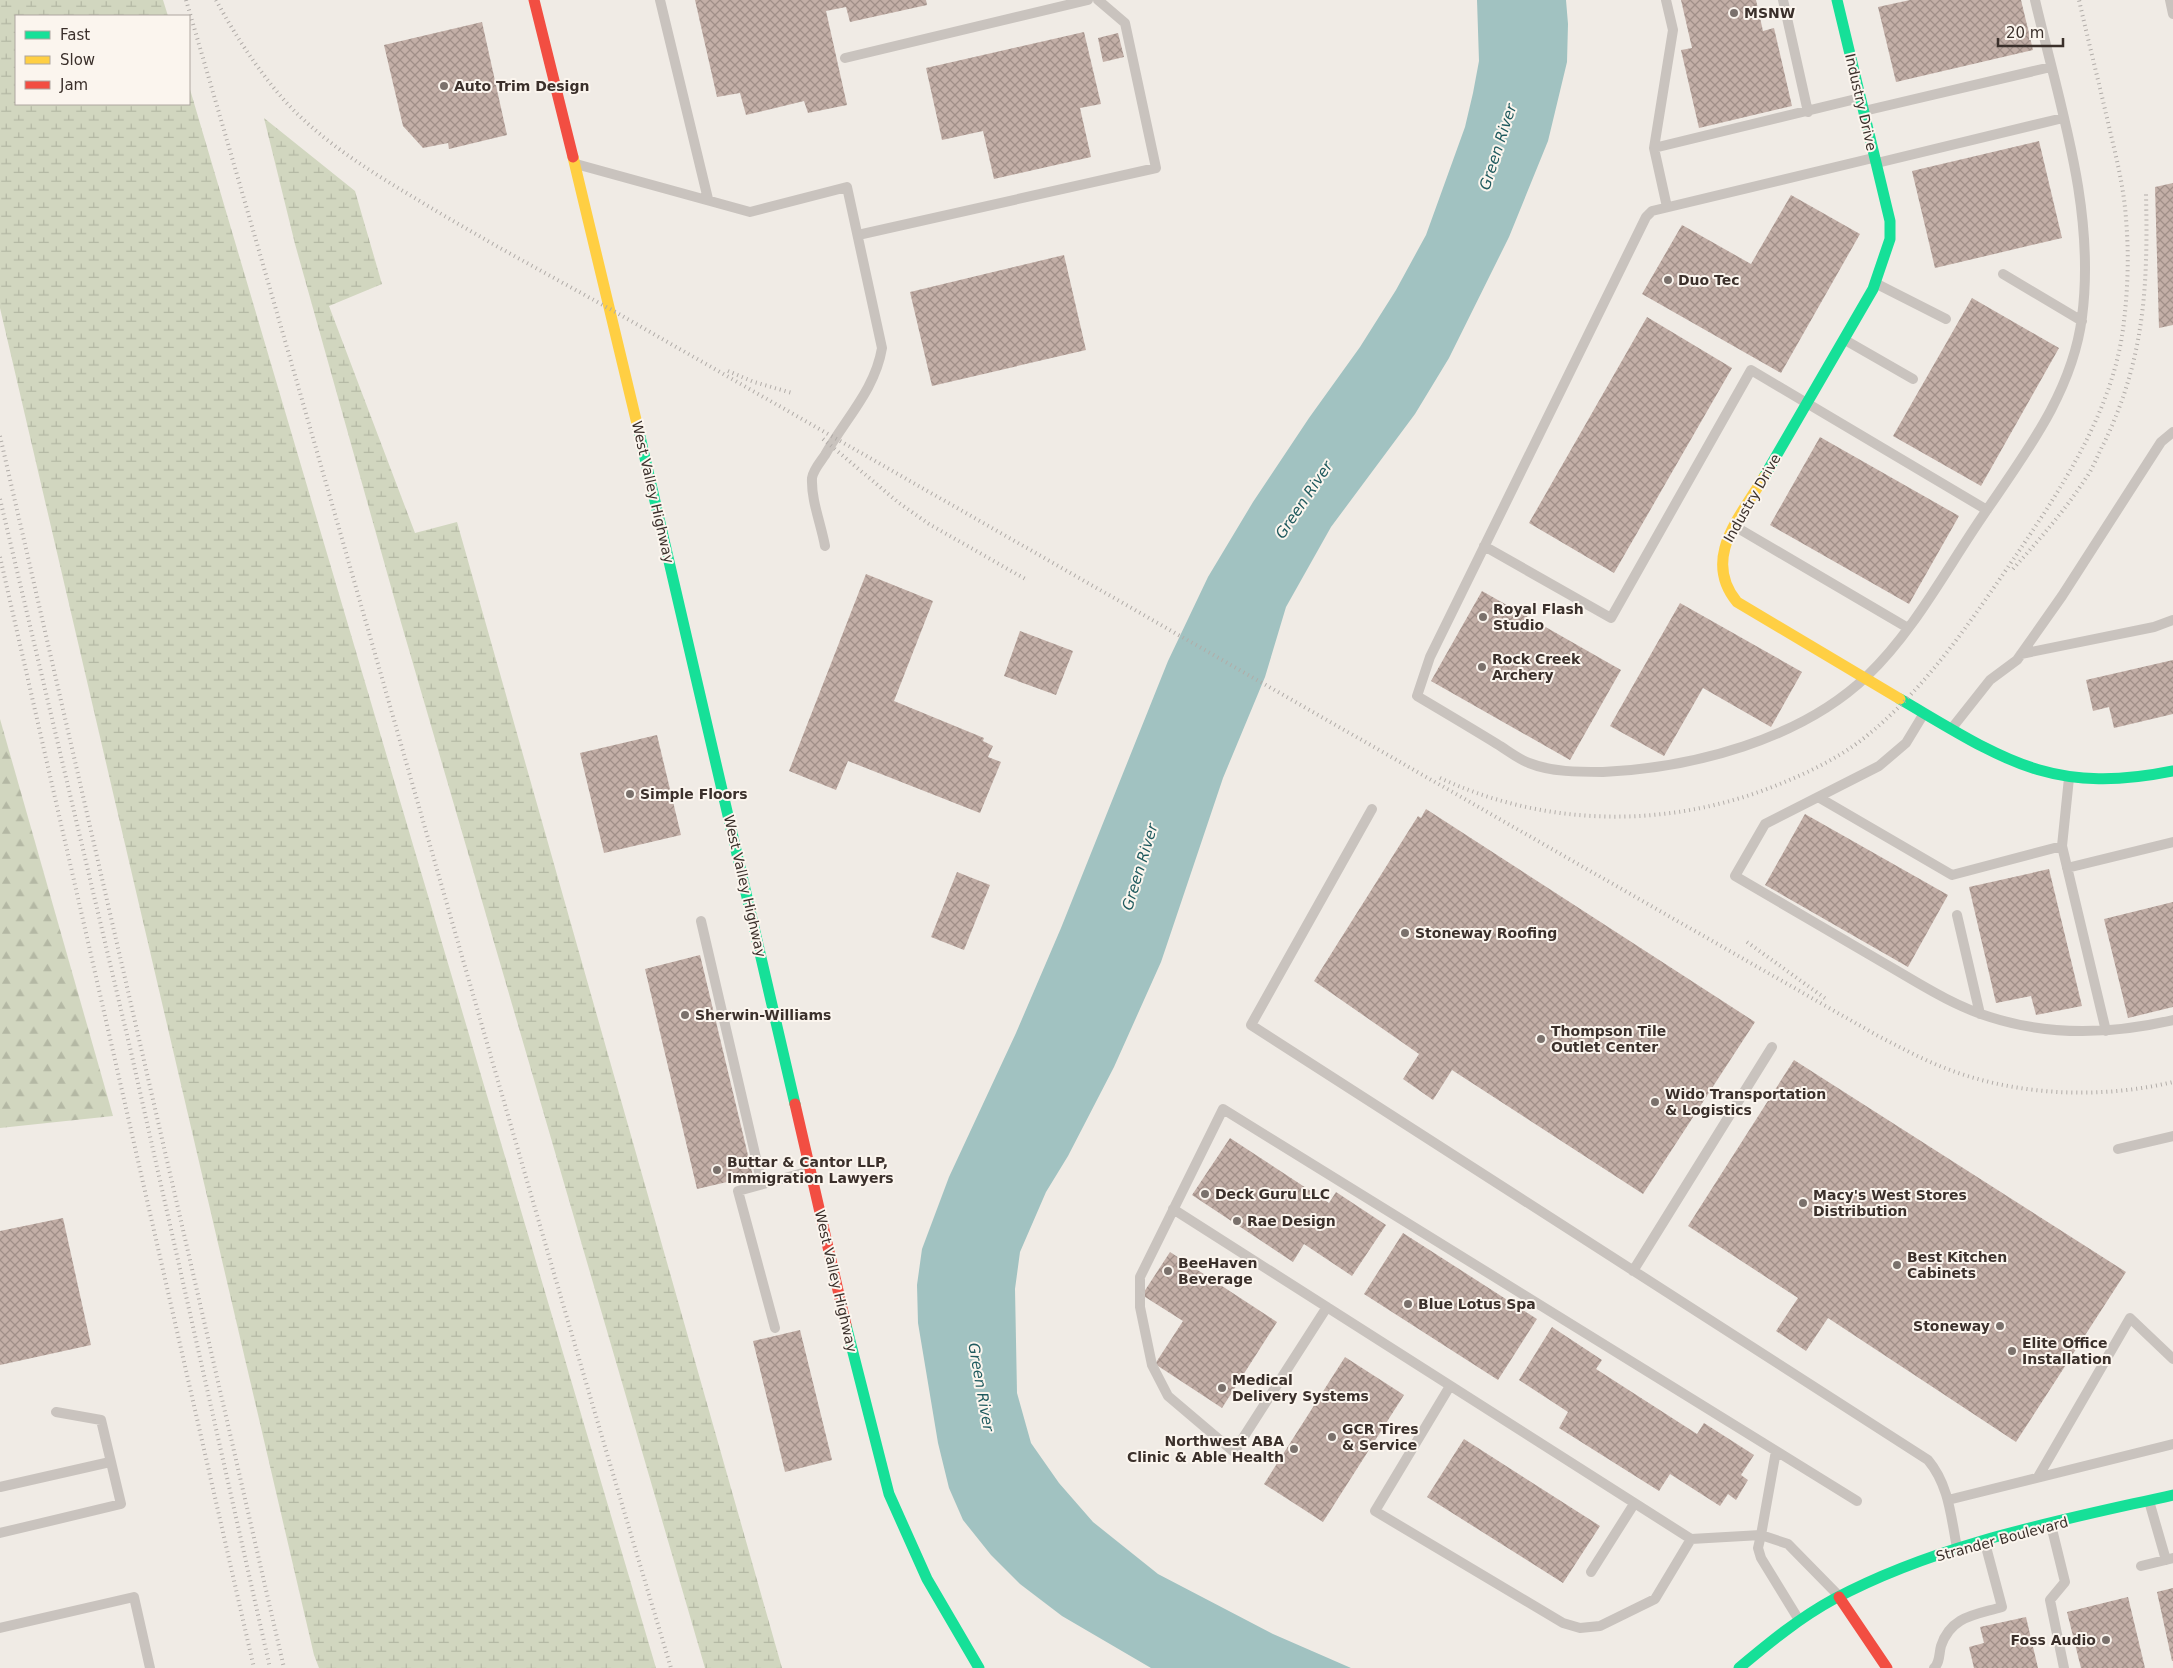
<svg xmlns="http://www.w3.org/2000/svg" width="2173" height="1668" font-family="'DejaVu Sans',sans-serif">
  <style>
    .forest { fill: url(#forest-firs) }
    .wetland { fill: url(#wetland-marsh) }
    .water { fill: #a1c2c1 }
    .building { fill: url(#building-cross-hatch) }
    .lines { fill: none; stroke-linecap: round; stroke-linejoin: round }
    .lane { stroke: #c9c3be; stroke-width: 10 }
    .fast { stroke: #16e098; stroke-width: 11 }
    .slow { stroke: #ffcf43; stroke-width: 11 }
    .jam { stroke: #f24e42; stroke-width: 11 }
    .rail { stroke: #b1aca8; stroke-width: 4; stroke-dasharray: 1 4; stroke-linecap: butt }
    .poi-dot { fill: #7a716c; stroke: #fbf5ee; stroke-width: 2 }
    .labels { text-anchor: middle; stroke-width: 4; stroke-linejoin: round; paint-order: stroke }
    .poi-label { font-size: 14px; font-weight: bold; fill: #3b302b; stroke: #fbf5ee; text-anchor: start }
    .street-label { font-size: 14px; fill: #3b302b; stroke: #fbf5ee }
    .water-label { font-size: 15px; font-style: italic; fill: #1f5a5e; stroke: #fbf5ee }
  </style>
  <defs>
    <pattern id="forest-firs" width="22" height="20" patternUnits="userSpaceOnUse" patternTransform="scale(1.25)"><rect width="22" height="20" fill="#d1d6bf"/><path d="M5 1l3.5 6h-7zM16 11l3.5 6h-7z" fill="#b4b8a4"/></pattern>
    <pattern id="wetland-marsh" width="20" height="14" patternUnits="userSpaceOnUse" patternTransform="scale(1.25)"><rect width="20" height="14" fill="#d1d6bf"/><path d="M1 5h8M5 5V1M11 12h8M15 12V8" fill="none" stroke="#b4b8a4"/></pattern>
    <pattern id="building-cross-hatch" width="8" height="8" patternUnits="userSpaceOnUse" patternTransform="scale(1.25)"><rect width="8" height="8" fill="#c3afa7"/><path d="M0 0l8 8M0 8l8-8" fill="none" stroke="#a08f88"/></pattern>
  </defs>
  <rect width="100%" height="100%" fill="#f0ebe5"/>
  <path class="forest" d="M 0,719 L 113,1116 L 0,1128 Z"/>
  <path class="wetland" d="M 0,0 L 163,0 L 168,16 L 16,16 L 16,104 L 189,104 L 189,86 L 656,1668 L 319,1668 L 314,1655 L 0,308 Z
    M 264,118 L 355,191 L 382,284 L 329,306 L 415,533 L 457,522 L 782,1668 L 705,1668 L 400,619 L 295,244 Z"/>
  <path class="water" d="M 1477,0 L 1566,0 L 1568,24 L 1567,62 L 1548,141 L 1509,237 L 1449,358 L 1415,414 L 1331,527 L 1286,607 L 1265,677 L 1223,778 L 1161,962 L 1114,1067 L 1068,1156 L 1046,1192 L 1020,1252 L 1015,1289 L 1017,1393 L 1031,1443 L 1059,1483 L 1093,1522 L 1158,1574 L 1273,1634 L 1351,1668 L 1151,1668 L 1062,1616 L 1020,1584 L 991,1555 L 963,1520 L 949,1488 L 938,1443 L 918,1323 L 917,1285 L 922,1249 L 949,1177 L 1016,1033 L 1061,928 L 1168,661 L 1208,577 L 1253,502 L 1309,418 L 1360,347 L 1396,290 L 1426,235 L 1465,127 L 1473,93 L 1479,61 Z"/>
  <path class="building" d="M 695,0 L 926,0 L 927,5 L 850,22 L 846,7 L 826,11 L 847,105 L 808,113 L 804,101 L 746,115 L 740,93 L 717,97 Z
    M 1681,0 L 1756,0 L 1763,31 L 1774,28 L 1792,106 L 1699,128 L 1681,50 L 1692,48 Z
    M 1910,0 L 2021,0 L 2033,50 L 1896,82 L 1878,7 Z
    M 482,22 L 507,135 L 449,149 L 448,143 L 423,148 L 403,126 L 384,45 Z
    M 1084,32 L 1101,104 L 1080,108 L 1091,157 L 994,179 L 983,131 L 942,140 L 926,68 Z
    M 1118,33 L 1124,57 L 1103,62 L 1098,38 Z
    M 2039,141 L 2062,238 L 1935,268 L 1912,171 Z
    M 2173,183 L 2173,325 L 2159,328 L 2155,187 Z
    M 1791,195 L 1860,234 L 1781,373 L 1642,294 L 1682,225 L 1751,264 Z
    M 1064,255 L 1086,350 L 932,386 L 910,292 Z
    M 1972,298 L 2059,348 L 1981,486 L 1893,436 Z
    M 1647,317 L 1732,368 L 1614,573 L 1529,523 Z
    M 1820,437 L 1959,516 L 1909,604 L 1770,525 Z
    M 866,574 L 933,601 L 894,701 L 984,738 L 983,741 L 993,746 L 988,757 L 1001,762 L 980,813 L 848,761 L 836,790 L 789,771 Z
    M 1482,591 L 1621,670 L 1570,760 L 1431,681 Z
    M 1680,603 L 1802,672 L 1771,727 L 1703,688 L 1664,756 L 1610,726 Z
    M 1020,631 L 1073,651 L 1056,695 L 1004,676 Z
    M 2173,660 L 2173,714 L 2114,728 L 2109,707 L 2093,711 L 2086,680 Z
    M 657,735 L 681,835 L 604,853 L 580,753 Z
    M 1426,809 L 1755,1022 L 1643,1194 L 1452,1070 L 1433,1100 L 1403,1079 L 1419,1054 L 1314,981 L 1418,816 L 1421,818 Z
    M 1805,814 L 1948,895 L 1908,967 L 1765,885 Z
    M 2049,869 L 2082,1006 L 2036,1015 L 2031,996 L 1996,1003 L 1969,887 Z
    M 957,872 L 990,885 L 964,950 L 931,937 Z
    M 2173,902 L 2173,1007 L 2128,1018 L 2104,919 Z
    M 700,955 L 753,1176 L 697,1189 L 645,969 Z
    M 1794,1060 L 2126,1272 L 2016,1442 L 1828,1318 L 1806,1351 L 1776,1331 L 1798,1298 L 1688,1226 Z
    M 1230,1138 L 1329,1203 L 1336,1192 L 1386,1225 L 1352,1276 L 1304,1244 L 1293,1262 L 1192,1195 Z
    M 63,1218 L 91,1345 L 0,1365 L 0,1231 Z
    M 1403,1233 L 1537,1319 L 1498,1380 L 1364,1294 Z
    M 1170,1252 L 1277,1322 L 1222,1408 L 1155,1364 L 1183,1321 L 1142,1295 Z
    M 1552,1327 L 1602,1360 L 1596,1369 L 1697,1434 L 1704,1423 L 1754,1455 L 1741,1475 L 1748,1480 L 1736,1500 L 1728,1494 L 1720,1506 L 1670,1474 L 1659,1491 L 1559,1428 L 1568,1412 L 1519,1380 Z
    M 800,1330 L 832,1460 L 785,1472 L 753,1341 Z
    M 1345,1357 L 1404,1395 L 1323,1522 L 1264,1484 Z
    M 1464,1439 L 1600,1526 L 1563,1583 L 1427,1497 Z
    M 2173,1588 L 2173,1661 L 2172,1661 L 2157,1592 Z
    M 2128,1597 L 2145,1668 L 2081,1668 L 2067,1612 Z
    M 2026,1617 L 2038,1668 L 1974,1668 L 1969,1647 L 1984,1643 L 1980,1627 Z"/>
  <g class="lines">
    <path class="lane" d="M 660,0 L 708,199
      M 1666,0 L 1673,30 L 1654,148 L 1667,207
      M 1783,0 L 1808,112
      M 2170,0 L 2173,14
      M 845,58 L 1088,0
      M 1864,111 L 2051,67
      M 1654,148 L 1860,98
      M 1873,158 L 1652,211 L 1646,217 L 1430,657 L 1417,696 C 1444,712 1471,728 1497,744 C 1507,750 1518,759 1529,763 C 1551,772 1579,772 1603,772 C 1692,768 1800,740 1867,676 C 1911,634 1942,577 1976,526 C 2019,461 2072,397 2082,317 C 2096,210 2059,103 2035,0
      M 1877,163 L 2063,118
      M 576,164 L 750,212 L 847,187 L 882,348 C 875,390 845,419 825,455 C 821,461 813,470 812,478 C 811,500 821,524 825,546
      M 858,235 L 1156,168 L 1125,23 L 1098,0
      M 2003,274 L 2082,321
      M 1875,283 L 1946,319
      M 1845,340 L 1913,379
      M 1736,527 L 1908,628
      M 1484,546 L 1611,618 L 1751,370 L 1987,510
      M 2021,654 L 2154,627 L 2173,620
      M 1923,715 L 1906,743 L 1879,766 L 1765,824 L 1735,876 C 1784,905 1833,933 1882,962 C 1917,982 1951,1005 1990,1017 C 2049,1036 2113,1034 2173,1020
      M 1952,728 L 1990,680 L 2017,660 L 2062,596 L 2161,442 L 2173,432
      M 2069,778 L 2062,846 L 2106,1031
      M 1818,797 L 1952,875 L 2062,846
      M 1372,809 L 1251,1025 L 1928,1460 C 1949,1485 1951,1517 1957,1548
      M 2067,868 L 2173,842
      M 1957,915 L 1980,1014
      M 701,921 L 762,1184
      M 2118,1149 L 2173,1136
      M 1173,1209 L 1691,1539 L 1761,1535 L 1776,1451
      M 1633,1271 L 1772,1047
      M 1327,1307 L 1234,1452 L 1168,1396 L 1152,1365 L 1140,1307 L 1140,1277 L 1223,1109 L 1857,1501
      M 775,1328 L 738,1191 L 810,1171
      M 1450,1386 L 1375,1511 L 1563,1623 L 1580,1628 L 1600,1626 L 1655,1599 L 1691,1539
      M 2038,1477 L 2130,1318 L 2173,1359
      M 0,1487 L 110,1462
      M 1948,1500 L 2173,1444
      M 2149,1501 L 2166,1560
      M 2051,1525 L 2065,1582 L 2050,1600 L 2064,1668
      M 0,1533 L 121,1504 L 101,1420 L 56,1412
      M 2141,1566 L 2173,1558
      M 1591,1572 L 1634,1504
      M 1799,1620 L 1761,1558 L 1758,1548 L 1761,1535 L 1788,1544 L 1839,1596
      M 0,1628 L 134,1597 L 150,1668
      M 1934,1668 C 1940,1663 1939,1653 1941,1646 C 1951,1616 1975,1615 2002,1607 L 1985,1543"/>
    <path class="fast" d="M 638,428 L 795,1104
      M 1764,477 L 1873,289 L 1890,239 L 1890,221 L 1837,0
      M 1900,699 C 2001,758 2050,796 2173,771
      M 846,1325 L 889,1494 L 927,1579 L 979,1668
      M 1739,1668 C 1769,1643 1799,1618 1834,1599 C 1939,1543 2058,1521 2173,1495"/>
    <path class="slow" d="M 573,157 L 638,428
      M 1764,477 C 1741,516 1701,558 1737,602 L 1900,699"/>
    <path class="jam" d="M 534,0 L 573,157
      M 795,1104 L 846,1325
      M 1839,1597 L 1887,1668"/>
    <path class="rail" d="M 186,0 C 349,556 504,1114 671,1668
      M 216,0 C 235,35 257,69 284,100 C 323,143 373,173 423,203 C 484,240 547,274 610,309 L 1878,1036 C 1902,1048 1925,1061 1950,1070 C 2020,1096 2101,1099 2173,1082
      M 728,371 L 754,382 L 792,393
      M 0,436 L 284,1668
      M 823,439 L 899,503 L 929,524 L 1027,580
      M 0,499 L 131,1052 L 270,1668
      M 0,557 L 254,1668
      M 2013,569 C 2040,539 2066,509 2088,475 C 2095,464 2099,452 2105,441 C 2145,357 2148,284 2146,194
      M 1440,778 C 1550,829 1675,829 1787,781 C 1816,769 1845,754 1869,734 C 1930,684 1975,615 2019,551 C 2066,481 2115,406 2124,321 C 2128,287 2129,252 2126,219 C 2124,189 2117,160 2110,131 C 2100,87 2089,44 2079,0
      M 1747,942 L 1826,999"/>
  </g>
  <g class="poi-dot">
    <circle cx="1734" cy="13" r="5"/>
    <circle cx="444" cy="86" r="5"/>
    <circle cx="1668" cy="280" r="5"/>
    <circle cx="1483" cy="617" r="5"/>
    <circle cx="1482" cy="667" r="5"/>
    <circle cx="630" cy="794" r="5"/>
    <circle cx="1405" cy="933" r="5"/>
    <circle cx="685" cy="1015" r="5"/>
    <circle cx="1541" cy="1039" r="5"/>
    <circle cx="1655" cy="1102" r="5"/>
    <circle cx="717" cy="1170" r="5"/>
    <circle cx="1205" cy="1194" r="5"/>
    <circle cx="1803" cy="1203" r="5"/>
    <circle cx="1237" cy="1221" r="5"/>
    <circle cx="1897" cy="1265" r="5"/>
    <circle cx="1168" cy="1271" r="5"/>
    <circle cx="1408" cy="1304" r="5"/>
    <circle cx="2000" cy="1326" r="5"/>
    <circle cx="2012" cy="1351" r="5"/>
    <circle cx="1222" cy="1388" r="5"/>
    <circle cx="1332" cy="1437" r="5"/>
    <circle cx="1294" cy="1449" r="5"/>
    <circle cx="2106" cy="1640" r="5"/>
  </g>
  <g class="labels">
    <g class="poi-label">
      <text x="1744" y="18">MSNW</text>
      <text x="454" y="91">Auto Trim Design</text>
      <text x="1678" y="285">Duo Tec</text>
      <text x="1493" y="614">Royal Flash<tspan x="1493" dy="16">Studio</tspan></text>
      <text x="1492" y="664">Rock Creek<tspan x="1492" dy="16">Archery</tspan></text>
      <text x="640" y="799">Simple Floors</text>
      <text x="1415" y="938">Stoneway Roofing</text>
      <text x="695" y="1020">Sherwin-Williams</text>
      <text x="1551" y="1036">Thompson Tile<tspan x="1551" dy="16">Outlet Center</tspan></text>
      <text x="1665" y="1099">Wido Transportation<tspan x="1665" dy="16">&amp; Logistics</tspan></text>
      <text x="727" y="1167">Buttar &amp; Cantor LLP,<tspan x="727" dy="16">Immigration Lawyers</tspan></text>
      <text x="1215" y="1199">Deck Guru LLC</text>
      <text x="1813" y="1200">Macy's West Stores<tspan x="1813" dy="16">Distribution</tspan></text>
      <text x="1247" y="1226">Rae Design</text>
      <text x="1907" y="1262">Best Kitchen<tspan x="1907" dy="16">Cabinets</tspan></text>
      <text x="1178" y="1268">BeeHaven<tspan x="1178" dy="16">Beverage</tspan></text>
      <text x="1418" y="1309">Blue Lotus Spa</text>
      <text x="1990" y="1331" text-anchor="end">Stoneway</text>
      <text x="2022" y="1348">Elite Office<tspan x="2022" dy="16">Installation</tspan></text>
      <text x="1232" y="1385">Medical<tspan x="1232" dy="16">Delivery Systems</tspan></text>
      <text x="1342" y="1434">GCR Tires<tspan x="1342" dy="16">&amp; Service</tspan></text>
      <text x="1284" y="1446" text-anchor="end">Northwest ABA<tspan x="1284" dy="16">Clinic &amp; Able Health</tspan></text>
      <text x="2096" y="1645" text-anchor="end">Foss Audio</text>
    </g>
    <g class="street-label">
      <text transform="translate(1861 102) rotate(77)" y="5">Industry Drive</text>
      <text transform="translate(653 492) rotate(77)" y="5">West Valley Highway</text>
      <text transform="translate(1752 498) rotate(-60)" y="5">Industry Drive</text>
      <text transform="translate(745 886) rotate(77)" y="5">West Valley Highway</text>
      <text transform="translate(836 1281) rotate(77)" y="5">West Valley Highway</text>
      <text transform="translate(2002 1539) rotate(-15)" y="5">Strander Boulevard</text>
    </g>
    <g class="water-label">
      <text transform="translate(1498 147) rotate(-72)" y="5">Green River</text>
      <text transform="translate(1304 500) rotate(-56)" y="5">Green River</text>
      <text transform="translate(1140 867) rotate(-73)" y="5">Green River</text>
      <text transform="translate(981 1387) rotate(80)" y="5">Green River</text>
    </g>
  </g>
  <rect x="15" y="15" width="175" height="90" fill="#fbf5ee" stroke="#aea6a0"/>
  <rect x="25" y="31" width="25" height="8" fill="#16e098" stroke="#aea6a0"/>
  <text x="60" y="40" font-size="15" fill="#3b302b">Fast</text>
  <rect x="25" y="56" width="25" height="8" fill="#ffcf43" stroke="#aea6a0"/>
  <text x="60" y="65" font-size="15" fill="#3b302b">Slow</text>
  <rect x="25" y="81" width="25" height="8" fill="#f24e42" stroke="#aea6a0"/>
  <text x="60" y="90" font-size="15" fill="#3b302b">Jam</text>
  <path d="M1998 38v8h65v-8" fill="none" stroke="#3b302b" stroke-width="2.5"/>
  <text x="2006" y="38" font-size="15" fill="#3b302b" stroke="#fbf5ee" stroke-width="4" paint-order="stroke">20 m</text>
</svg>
